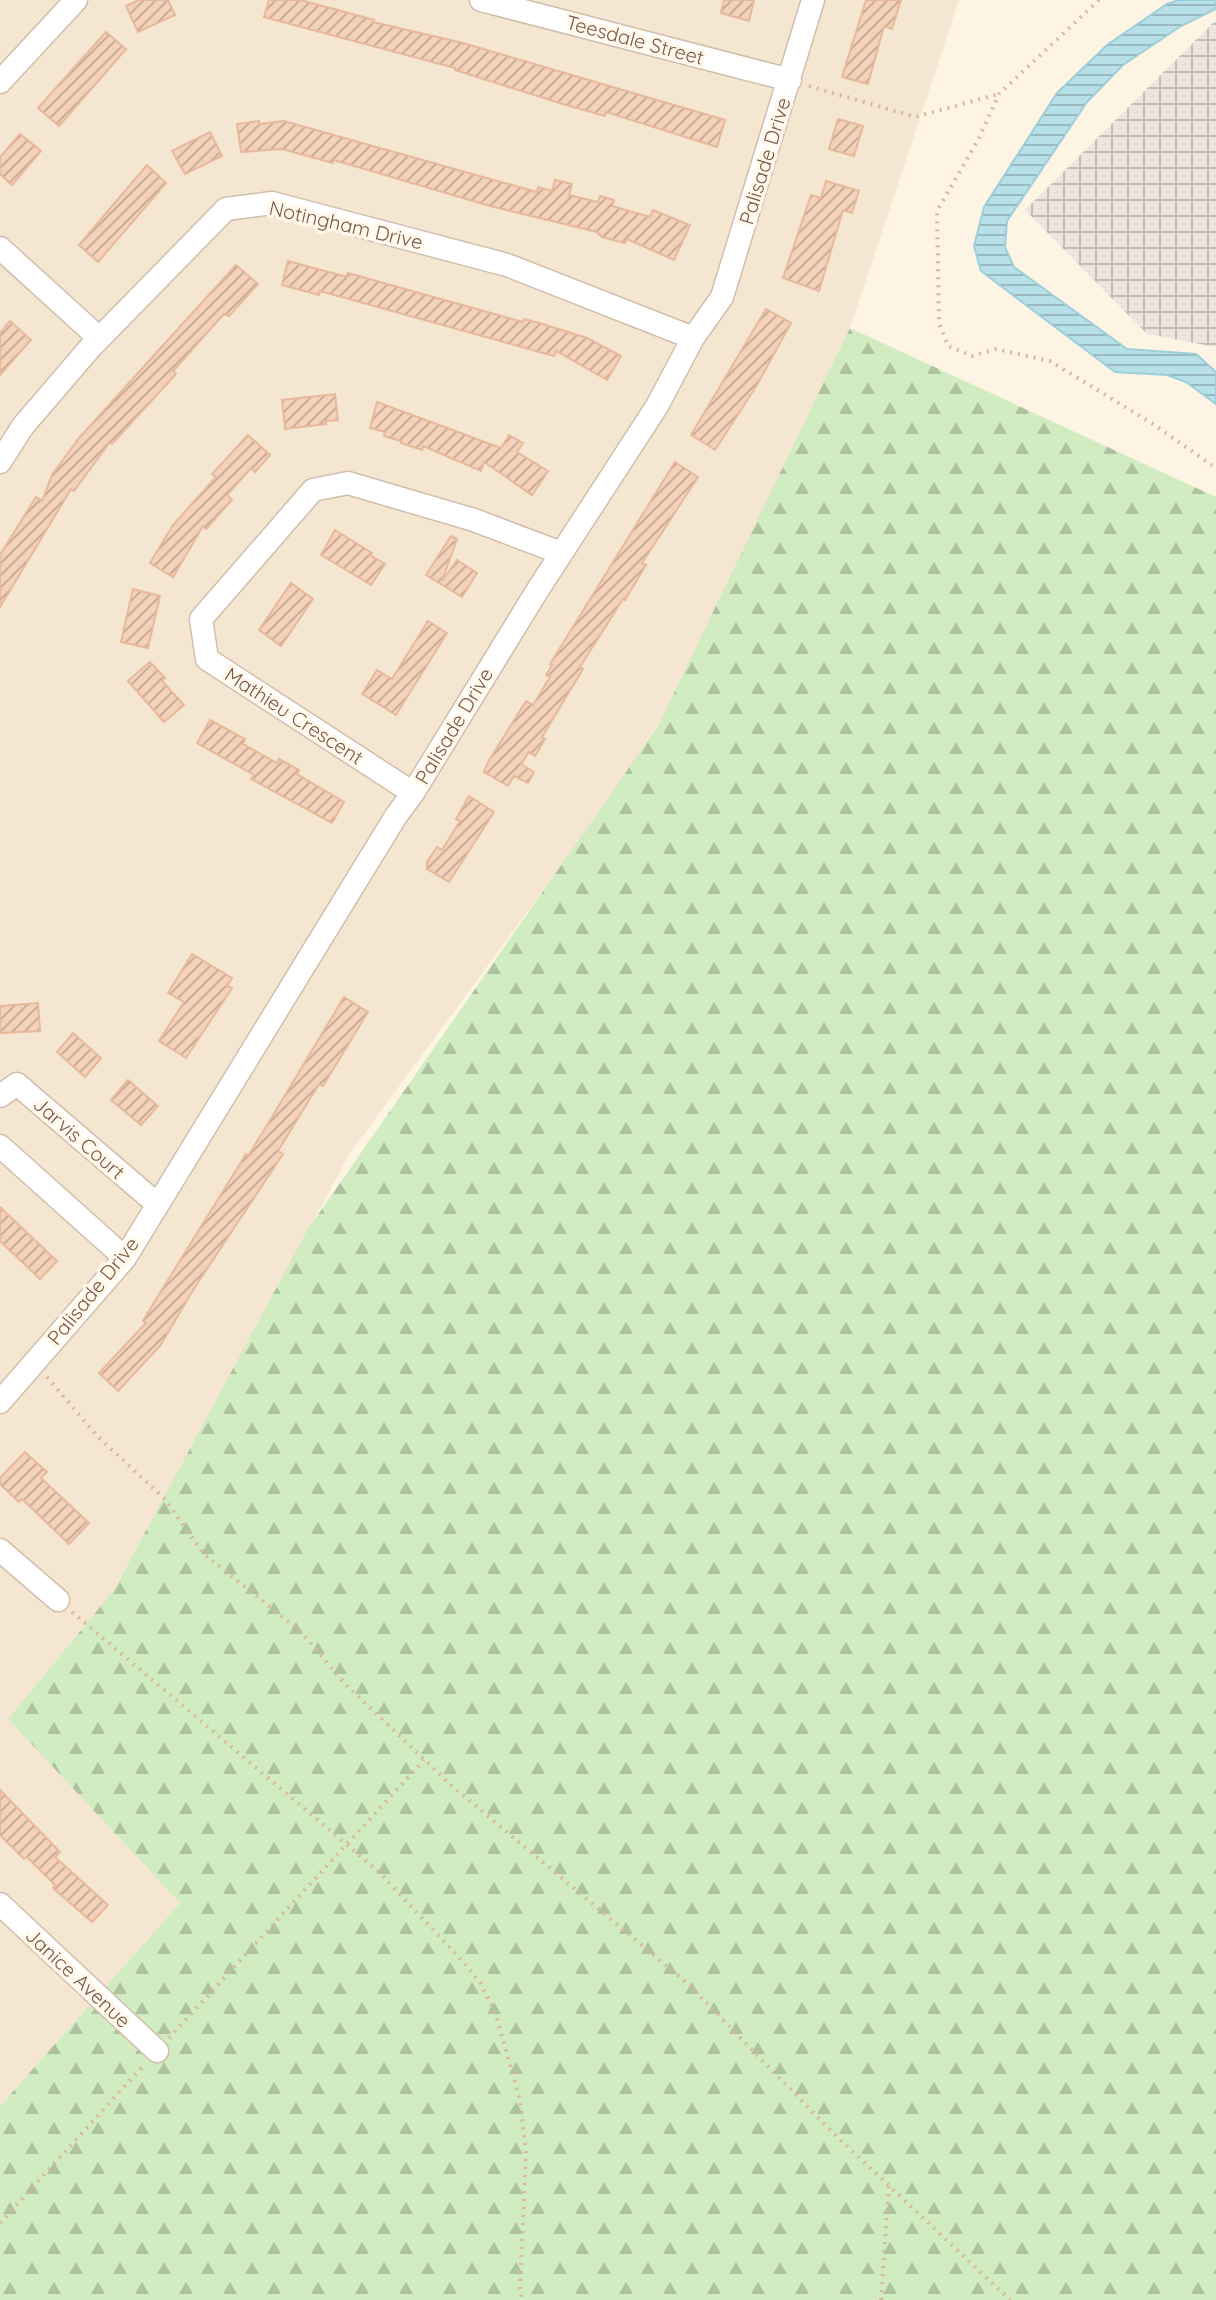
<svg xmlns="http://www.w3.org/2000/svg" width="1216" height="2300" font-family="Quicksand,sans-serif">
  <style>
    .residential { fill: #f5e6d2 }
    .industrial { fill: url(#industrial-grid) }
    .forest { fill: url(#forest-firs) }
    .water { fill: url(#water-rules); stroke: #9dcfda; stroke-width: 2 }
    .building { fill: url(#building-hatch); stroke: #e7b99a; stroke-width: 2 }
    .lines { fill: none; stroke-linecap: round; stroke-linejoin: round }
    .minor-casing { stroke: #d1beac; stroke-width: 25 }
    .path { stroke: #d9b69d; stroke-width: 4; stroke-dasharray: 2 6; stroke-linecap: butt }
    .minor { stroke: #fff; stroke-width: 22 }
    .labels { text-anchor: middle; stroke-width: 7; stroke-linejoin: round; paint-order: stroke }
    .street-label { font-size: 20px; fill: #775a48; stroke: #fff8eb }
  </style>
  <defs>
    <pattern id="industrial-grid" width="8" height="8" patternUnits="userSpaceOnUse" patternTransform="scale(2)"><rect width="8" height="8" fill="#ede5de"/><path d="M0 4h8M4 0v8" fill="none" stroke="#c5bdb6"/></pattern>
    <pattern id="forest-firs" width="22" height="20" patternUnits="userSpaceOnUse" patternTransform="scale(2)"><rect width="22" height="20" fill="#d2ecc1"/><path d="M5 1l3.5 6h-7zM16 11l3.5 6h-7z" fill="#afc29f"/></pattern>
    <pattern id="water-rules" width="6" height="5" patternUnits="userSpaceOnUse" patternTransform="scale(2)"><rect width="6" height="5" fill="#b7e0e8"/><path d="M0 2.5h6" fill="none" stroke="#9ab9be"/></pattern>
    <pattern id="building-hatch" width="6" height="6" patternUnits="userSpaceOnUse" patternTransform="scale(2)"><rect width="6" height="6" fill="#f4d2ba"/><path d="M-1 1l2-2M0 6l6-6M5 7l2-2" fill="none" stroke="#caad99"/></pattern>
  </defs>
  <rect width="100%" height="100%" fill="#fdf4e4"/>
  <path class="residential" d="M 0,0 L 959,0 L 850,328 L 707,649 L 605,806 L 350,1153 L 114,1590 L 8,1719 L 180,1903 L 0,2106 Z"/>
  <path class="industrial" d="M 1216,20 L 1216,347 L 1147,334 L 1025,210 Z"/>
  <path class="forest" d="M 850,328 L 1216,497 L 1216,2300 L 0,2300 L 0,2106 L 180,1903 L 8,1719 L 114,1590 L 308,1229 L 658,726 Z"/>
  <path class="water" d="M 1179,0 L 1216,0 L 1216,9 L 1181,26 L 1123,65 L 1087,102 L 1007,221 L 1005,247 L 1014,267 L 1127,349 L 1196,354 L 1216,372 L 1216,404 L 1186,382 L 1167,375 L 1115,372 L 981,271 L 974,246 L 984,207 L 1057,93 L 1107,45 L 1167,4 Z"/>
  <path class="building" d="M 139,0 L 168,0 L 175,15 L 138,32 L 126,6 Z
    M 269,0 L 300,0 L 334,9 L 374,20 L 373,22 L 463,43 L 725,120 L 717,147 L 606,112 L 605,116 L 566,105 L 455,70 L 455,68 L 264,17 Z
    M 724,0 L 754,0 L 749,21 L 721,13 Z
    M 866,0 L 901,0 L 892,29 L 884,26 L 868,84 L 842,77 Z
    M 106,32 L 126,49 L 59,126 L 38,108 Z
    M 838,119 L 863,126 L 854,156 L 829,149 Z
    M 259,121 L 259,124 L 284,121 L 537,192 L 538,187 L 552,191 L 555,180 L 572,184 L 569,195 L 598,202 L 600,196 L 614,200 L 612,206 L 650,217 L 653,210 L 690,225 L 674,260 L 627,239 L 625,243 L 602,237 L 597,232 L 490,206 L 334,160 L 333,163 L 282,149 L 241,152 L 237,124 Z
    M 210,132 L 222,156 L 185,174 L 172,151 Z
    M 20,134 L 41,151 L 12,185 L 0,174 L 0,157 Z
    M 147,165 L 166,183 L 98,262 L 79,245 Z
    M 826,181 L 859,191 L 852,213 L 843,210 L 819,291 L 783,278 L 811,195 L 821,198 Z
    M 288,261 L 347,277 L 348,273 L 523,322 L 524,319 L 543,324 L 587,338 L 621,356 L 607,380 L 556,351 L 554,356 L 320,291 L 319,295 L 282,285 Z
    M 236,265 L 258,284 L 229,316 L 224,314 L 173,371 L 176,374 L 112,444 L 110,442 L 74,491 L 71,489 L 0,607 L 0,555 L 36,497 L 42,501 L 52,475 L 79,438 Z
    M 766,309 L 791,323 L 757,385 L 715,450 L 691,435 Z
    M 10,321 L 31,340 L 0,375 L 0,333 Z
    M 335,394 L 338,420 L 326,421 L 326,424 L 285,429 L 282,400 Z
    M 377,402 L 501,448 L 509,435 L 523,443 L 517,452 L 548,471 L 532,495 L 484,462 L 481,471 L 423,446 L 422,450 L 401,443 L 401,441 L 384,436 L 385,432 L 370,428 Z
    M 248,435 L 270,455 L 255,472 L 251,468 L 227,495 L 232,500 L 206,529 L 203,526 L 173,577 L 150,563 L 173,525 L 216,477 L 212,474 Z
    M 675,462 L 698,477 L 642,563 L 646,565 L 625,600 L 623,599 L 580,667 L 583,669 L 542,737 L 545,739 L 535,756 L 529,752 L 521,764 L 534,772 L 528,783 L 514,776 L 508,786 L 484,772 L 488,762 L 526,701 L 533,705 L 550,677 L 546,675 L 552,665 L 550,664 Z
    M 335,530 L 372,553 L 370,555 L 385,564 L 371,585 L 321,555 Z
    M 451,536 L 457,539 L 442,581 L 457,560 L 477,573 L 462,597 L 426,575 Z
    M 291,583 L 313,599 L 281,646 L 259,630 Z
    M 133,589 L 160,596 L 148,648 L 121,642 Z
    M 428,621 L 447,633 L 396,715 L 362,694 L 377,670 L 392,679 Z
    M 150,662 L 165,678 L 162,681 L 184,705 L 164,722 L 128,681 Z
    M 210,720 L 245,739 L 243,744 L 277,763 L 279,759 L 299,770 L 297,774 L 344,802 L 332,823 L 251,779 L 254,775 L 197,743 Z
    M 469,796 L 494,812 L 449,882 L 427,869 L 427,862 L 437,847 L 442,850 L 460,821 L 456,819 Z
    M 192,954 L 232,978 L 227,986 L 232,988 L 186,1058 L 159,1041 L 184,1002 L 168,993 Z
    M 344,997 L 368,1012 L 323,1086 L 319,1084 L 278,1151 L 283,1154 L 195,1287 L 160,1346 L 118,1391 L 99,1373 L 146,1323 L 143,1321 L 150,1309 L 246,1154 L 248,1156 L 269,1122 Z
    M 38,1003 L 40,1031 L 0,1033 L 0,1006 Z
    M 73,1033 L 101,1058 L 85,1077 L 57,1052 Z
    M 128,1080 L 158,1106 L 141,1125 L 111,1100 Z
    M 0,1207 L 57,1261 L 40,1279 L 0,1241 Z
    M 25,1452 L 47,1472 L 41,1478 L 89,1523 L 69,1544 L 22,1499 L 19,1502 L 0,1484 L 0,1478 Z
    M 0,1790 L 60,1852 L 55,1857 L 108,1905 L 92,1922 L 53,1888 L 55,1885 L 27,1857 L 24,1859 L 0,1835 Z"/>
  <g class="lines">
    <defs>
      <path id="minor" d="M 481,0 L 790,80
        M 0,82 L 76,0
        M 0,248 L 99,338
        M 0,462 L 23,426 L 89,349 L 226,209 L 272,203 L 507,265 L 693,338
        M 413,793 L 207,659 L 201,619 L 313,490 L 348,483 L 474,520 L 561,553
        M 0,1096 L 17,1084 L 157,1204
        M 0,1146 L 125,1258
        M 0,1402 L 125,1258 L 396,816 L 413,793 L 537,591 L 657,406 L 693,338 L 722,297 L 813,0
        M 0,1550 L 58,1600
        M 0,1904 L 157,2051"/>
    </defs>
    <use href="#minor" class="minor-casing"/>
    <path class="path" d="M 1099,0 L 999,94 L 979,138 L 937,211 L 939,323 L 948,346 L 972,356 L 996,349 L 1050,361 L 1153,424 L 1216,468
      M 809,86 L 915,117 L 999,94
      M 47,1377 L 97,1436 L 164,1498 L 203,1553 L 301,1632 L 346,1685 L 452,1786 L 687,1983 L 829,2129 L 1010,2300
      M 72,1612 L 378,1871 L 465,1964 L 481,1984 L 496,2015 L 520,2100 L 526,2153 L 520,2288 L 522,2300
      M 169,2038 L 424,1760
      M 0,2223 L 144,2065
      M 881,2300 L 889,2184"/>
    <use href="#minor" class="minor"/>
  </g>
  <g class="labels">
    <g class="street-label">
      <text transform="translate(635 40) rotate(15)" y="7">Teesdale Street</text>
      <text transform="translate(765 161) rotate(-73)" y="7">Palisade Drive</text>
      <text transform="translate(346 225) rotate(13)" y="7">Notingham Drive</text>
      <text transform="translate(294 716) rotate(33)" y="7">Mathieu Crescent</text>
      <text transform="translate(454 726) rotate(-59)" y="7">Palisade Drive</text>
      <text transform="translate(79 1138) rotate(41)" y="7">Jarvis Court</text>
      <text transform="translate(93 1291) rotate(-51)" y="7">Palisade Drive</text>
      <text transform="translate(78 1978) rotate(43)" y="7">Janice Avenue</text>
    </g>
  </g>
</svg>
